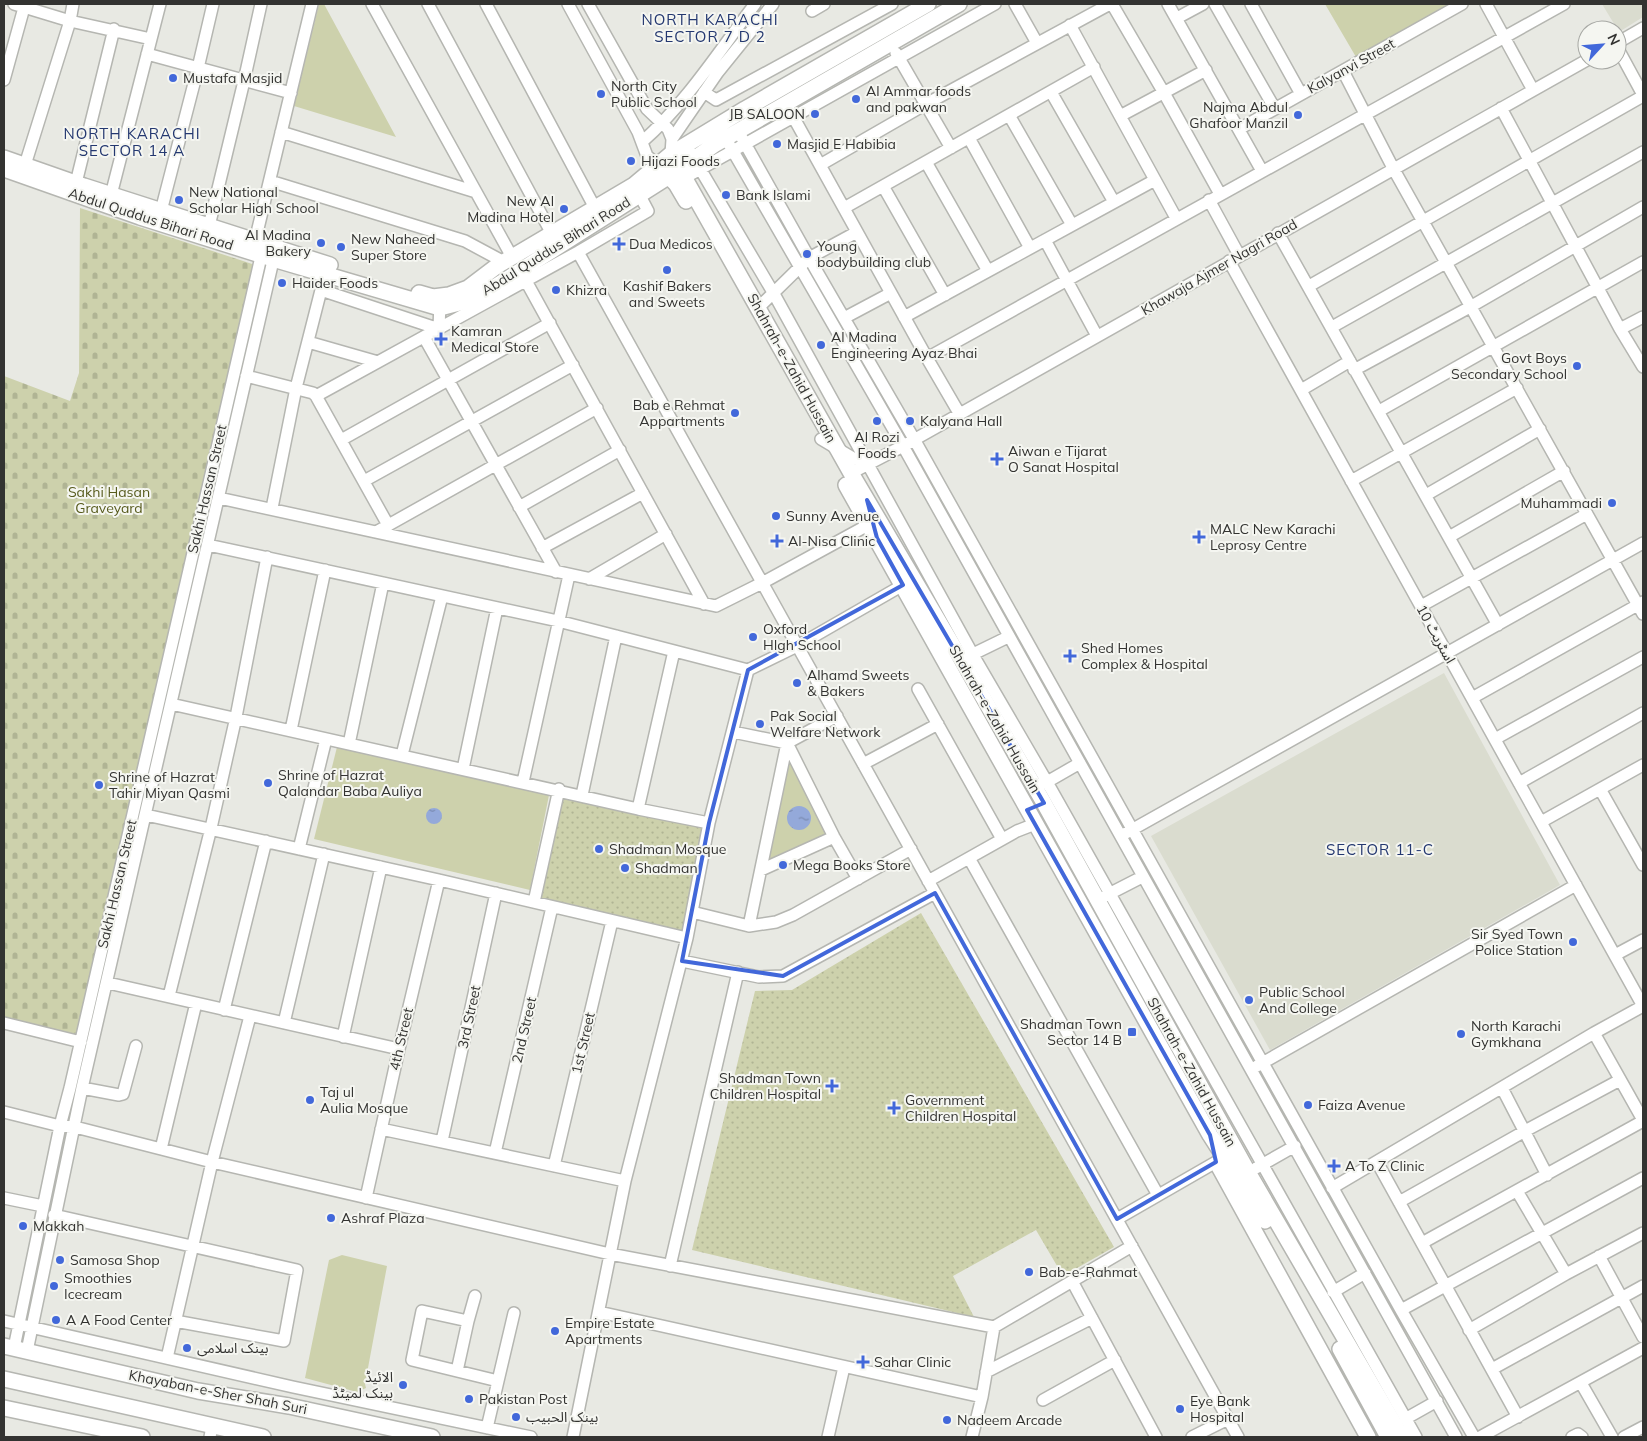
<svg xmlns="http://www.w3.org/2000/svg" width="1647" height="1441" font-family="Mulish,'Noto Sans Arabic',sans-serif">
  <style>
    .built { fill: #dadccf }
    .grass { fill: url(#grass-dots) }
    .cemetery { fill: url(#cemetery-stones) }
    .park { fill: #cdd1ac }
    .water { fill: url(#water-ripples) }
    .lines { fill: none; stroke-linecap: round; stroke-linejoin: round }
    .minor-casing { stroke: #b5b6b1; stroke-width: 14 }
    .major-casing { stroke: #b5b6b1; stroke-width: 18 }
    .minor { stroke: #fff; stroke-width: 11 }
    .major { stroke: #fff; stroke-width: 15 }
    .marked { fill: none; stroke: #4268da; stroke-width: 4; stroke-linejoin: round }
    .poi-dot { fill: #4268da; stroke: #f5f6f1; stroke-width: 2 }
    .labels { text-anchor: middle; stroke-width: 4; stroke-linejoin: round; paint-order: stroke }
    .street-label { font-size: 14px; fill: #333331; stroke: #f5f6f1 }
    .poi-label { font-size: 14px; fill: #333331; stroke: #f5f6f1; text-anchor: start }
    .park-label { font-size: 14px; fill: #575b1d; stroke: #f5f6f1 }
    .neighbourhood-label { font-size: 15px; letter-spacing: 1px; fill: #243870; stroke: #f5f6f1 }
  </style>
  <defs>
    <pattern id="grass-dots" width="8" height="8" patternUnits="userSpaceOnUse" patternTransform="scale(1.25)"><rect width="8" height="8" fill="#cdd1ac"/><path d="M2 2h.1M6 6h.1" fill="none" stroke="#b0b494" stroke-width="1.8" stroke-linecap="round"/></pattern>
    <pattern id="cemetery-stones" width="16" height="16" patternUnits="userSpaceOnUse" patternTransform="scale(1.25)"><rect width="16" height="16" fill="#cdd1ac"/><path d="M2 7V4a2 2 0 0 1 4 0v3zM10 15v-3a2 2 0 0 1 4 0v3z" fill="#b0b494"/></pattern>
    <pattern id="water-ripples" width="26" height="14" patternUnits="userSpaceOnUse" patternTransform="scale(1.25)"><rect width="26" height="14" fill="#94a9da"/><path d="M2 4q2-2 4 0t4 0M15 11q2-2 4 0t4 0" fill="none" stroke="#798ab1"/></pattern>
  </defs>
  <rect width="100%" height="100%" fill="#e8e9e3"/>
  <path class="built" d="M 1602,4 L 1643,4 L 1643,17 L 1619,32 Z
    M 1444,673 L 1560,885 L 1270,1050 L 1151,836 Z"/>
  <path class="grass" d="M 559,789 L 709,823 L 687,938 L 534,902 Z
    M 921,913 L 1114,1247 L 1063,1276 L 1036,1230 L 953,1276 L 974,1317 L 692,1250 L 755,991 L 792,990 Z"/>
  <path class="cemetery" d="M 80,208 L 271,270 L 93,1045 L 4,1023 L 4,376 L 70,401 L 79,373 Z"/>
  <path class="park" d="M 319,4 L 324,4 L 396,137 L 294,106 Z
    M 1325,4 L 1450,4 L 1356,57 Z
    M 787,743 L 834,837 L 761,870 Z
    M 337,747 L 549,795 L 530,890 L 314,839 Z
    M 342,1255 L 387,1266 L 365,1384 L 366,1388 L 357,1392 L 305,1378 L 329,1260 Z"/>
  <path class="water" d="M787 818a12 12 0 1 1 24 0a12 12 0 1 1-24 0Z
    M426 816a8 8 0 1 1 16 0a8 8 0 1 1-16 0Z"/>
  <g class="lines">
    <defs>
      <path id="minor" d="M 14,4 L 70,21 L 151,39
        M 372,4 L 512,257
        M 428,4 L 552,234
        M 486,4 L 595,208
        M 568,4 L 638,132 L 647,156 L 658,165
        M 588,4 L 647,109 L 668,129 L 672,139 L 671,154
        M 1015,4 L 1037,43
        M 1112,4 L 1164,93 L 1220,194
        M 1168,4 L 1262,171
        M 1215,4 L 1275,109
        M 1251,4 L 1301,94
        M 1486,4 L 1533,90
        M 812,11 L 824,4
        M 1177,18 L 1203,4
        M 1070,25 L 1176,218
        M 1617,43 L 1643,28
        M 1617,47 L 1643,95
        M 896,53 L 951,148
        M 147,54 L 291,93
        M 1343,71 L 1393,168 L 1643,614
        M 4,80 L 25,4
        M 704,92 L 716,100 L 892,4
        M 1051,92 L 1114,202
        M 1501,108 L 1620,329 L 1643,367
        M 790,111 L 927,358 L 959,413
        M 1009,115 L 1072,225
        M 1120,116 L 1206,70
        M 1239,129 L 1462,4
        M 738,131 L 816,270 L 914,439 L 1401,1310 L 1474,1437
        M 281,132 L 476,192
        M 969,138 L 1030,248
        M 672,139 L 718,72 L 773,4
        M 726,139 L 903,446 L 1456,1437
        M 642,142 C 687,102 719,51 755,4
        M 686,145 L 774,294 L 973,655 L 1047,782 L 1416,1437
        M 926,162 L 988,271
        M 25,165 L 70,21 L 73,4
        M 820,165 L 926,104 L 1110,4
        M 270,181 L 465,241 L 504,262
        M 679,181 L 995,4
        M 76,183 L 114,29
        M 883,186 L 945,295
        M 111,195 L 160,4
        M 1209,200 L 1239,255
        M 844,208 L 1094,67
        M 161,211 L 198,68 L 213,4
        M 209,226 L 244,81 L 261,4
        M 1278,233 L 1498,625
        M 1045,240 L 1097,336
        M 255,241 L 312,4
        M 578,252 L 1238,1437
        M 1229,261 L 1643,1006
        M 526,281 L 704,604
        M 1309,286 L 1643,96
        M 758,308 L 809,258 L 857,232
        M 904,317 L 1155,180
        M 844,318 L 891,293
        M 1332,327 L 1643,152
        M 1620,329 L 1643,317
        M 424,337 L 556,572
        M 308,342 L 378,362
        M 927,358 L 1564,4
        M 1354,370 L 1470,307 L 1643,207
        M 246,376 L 313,393 L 316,396 L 578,252 L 648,211 L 639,194
        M 1301,390 L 1350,361
        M 316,396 L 388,525
        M 1379,411 L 1643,262
        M 821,439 L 853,458 L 867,464
        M 341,440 L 550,323
        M 851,473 L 903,446 L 1587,60
        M 364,481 L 573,365
        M 1351,481 L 1517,388
        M 1426,495 L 1540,429
        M 219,498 L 716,606 L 762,583 L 868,525
        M 519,507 L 620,450
        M 272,508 L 296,388 L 321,290 L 439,329 L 440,301
        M 376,532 L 597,408
        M 1449,537 L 1564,471
        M 208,545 L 558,621 L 748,670
        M 542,548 L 643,493
        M 589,579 L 666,534
        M 1421,606 L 1587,514
        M 967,657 L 1008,637
        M 918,689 L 1002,839
        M 1472,698 L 1643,602
        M 171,704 L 638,809 L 709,823
        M 291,730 L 325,570
        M 733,732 L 787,743 L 834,837 L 858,879
        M 1495,739 L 1643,657
        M 349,744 L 383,583
        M 402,755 L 442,596
        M 863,764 L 938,724
        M 463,769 L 497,608
        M 523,782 L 569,575
        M 1519,783 L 1643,713
        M 1039,784 L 1047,782 L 1080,763
        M 1600,789 L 1643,865
        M 582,795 L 616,636
        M 638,809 L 674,651
        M 146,815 L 439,880 L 687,938
        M 1541,822 L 1643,765
        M 1126,833 L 1643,543
        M 299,849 L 326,739
        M 969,858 L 1158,1195
        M 761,870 L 834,837
        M 928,881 L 1017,831 L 1035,824
        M 1103,897 L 1142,877
        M 534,902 L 559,789
        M 692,912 L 749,926 L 776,922 L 793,915 L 911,849
        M 749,926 L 787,743 L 837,716
        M 1615,955 L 1643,940
        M 682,961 L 759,977 L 783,976 L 935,893
        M 108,983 L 399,1049
        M 169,996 L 211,828 L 236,717 L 267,557
        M 224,1010 L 266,841
        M 4,1023 L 81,1042
        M 284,1023 L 324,854
        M 1594,1033 L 1643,1120
        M 343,1037 L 381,867
        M 1257,1066 L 1576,885
        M 82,1088 L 119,1095 L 123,1094 L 136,1046
        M 1502,1088 L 1547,1175
        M 4,1112 L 60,1126 L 75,1127 L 212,1162 L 610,1254 L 994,1327 L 1132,1246
        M 381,1129 L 625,1181
        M 442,1141 L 496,893
        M 161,1149 L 196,1003
        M 495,1153 L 552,907
        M 1377,1162 L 1518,1417
        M 554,1166 L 612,921
        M 1256,1168 L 1295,1146
        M 1332,1188 L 1594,1033 L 1643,1006
        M 1517,1191 L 1566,1274
        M 4,1198 L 43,1206
        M 366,1198 L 399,1049 L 439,880
        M 1399,1202 L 1525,1131 L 1620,1080
        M 54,1215 L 297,1270 L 284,1341 L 175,1321
        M 1117,1219 L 1216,1162
        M 1422,1243 L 1643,1121
        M 1599,1256 L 1643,1337
        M 670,1266 L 738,972
        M 1072,1281 L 1156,1437
        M 1333,1292 L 1365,1273
        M 475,1296 L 468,1321 L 422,1311 L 412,1360 L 498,1381 L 487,1428
        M 1401,1310 L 1643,1178
        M 599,1312 L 982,1397
        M 4,1321 L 293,1387 L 531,1437
        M 1469,1330 L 1566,1274 L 1643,1233
        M 14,1348 L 60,1126 L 70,1088 L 263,248
        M 27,1351 L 82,1088 L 275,252
        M 167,1358 L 212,1162 L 250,1016
        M 1492,1369 L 1643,1286
        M 457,1371 L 468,1321
        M 986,1372 L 1092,1318
        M 498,1381 L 514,1313
        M 1581,1383 L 1612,1437
        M 1043,1400 L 1115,1360
        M 1405,1419 L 1437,1401
        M 210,1437 L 212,1426
        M 573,1437 L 625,1181 L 687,938 L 709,823 L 748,670 L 797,646 L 903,585
        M 828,1437 L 844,1367
        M 972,1437 L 982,1397 L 994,1327
        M 1192,1437 L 1228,1419
        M 1480,1437 L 1643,1348
        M 1572,1437 L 1578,1434 L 1582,1437
        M 1624,1437 L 1643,1427"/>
      <path id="major" d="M 671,154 L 851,473 L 961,659 L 1044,803 L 1248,1172 L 1402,1437
        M 4,158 L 84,186 L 330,265
        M 658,165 L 676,184 L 686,201
        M 4,169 L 140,217 L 273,259 L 440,308 L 463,302 L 488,291 L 668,177 L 714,145 L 959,4
        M 419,293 L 433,297 L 449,295 L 468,288 L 497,266 L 634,185 L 671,154 L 745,109 L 928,4
        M 846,485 L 1210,1135 L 1265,1221
        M 1218,1165 L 1368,1437
        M 4,1346 L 198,1391 L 289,1406 L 432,1437
        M 1340,1349 L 1388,1437
        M 4,1379 L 263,1437
        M 4,1408 L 142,1437"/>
    </defs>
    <use href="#minor" class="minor-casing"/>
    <use href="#major" class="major-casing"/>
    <use href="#minor" class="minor"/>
    <use href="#major" class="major"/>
  </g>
  <path class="marked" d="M 867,500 L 1044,803 L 1027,810 L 1210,1135 L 1216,1162 L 1117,1219 L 935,893 L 783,976 L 682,961 L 709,823 L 748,670 L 903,585 L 877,538 Z"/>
  <g class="poi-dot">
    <circle cx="173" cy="78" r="5"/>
    <circle cx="601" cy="94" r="5"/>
    <circle cx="856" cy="99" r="5"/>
    <circle cx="815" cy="114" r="5"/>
    <circle cx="1298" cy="115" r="5"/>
    <circle cx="777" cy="144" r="5"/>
    <circle cx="631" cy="161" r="5"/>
    <circle cx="726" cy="195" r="5"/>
    <circle cx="179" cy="200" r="5"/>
    <circle cx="564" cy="209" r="5"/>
    <circle cx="321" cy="243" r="5"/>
    <path d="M616.5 236.5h5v5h5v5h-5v5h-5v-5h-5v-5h5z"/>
    <circle cx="341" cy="247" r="5"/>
    <circle cx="807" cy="254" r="5"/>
    <circle cx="667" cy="270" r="5"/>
    <circle cx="282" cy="283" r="5"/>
    <circle cx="556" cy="290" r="5"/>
    <path d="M438.5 331.5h5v5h5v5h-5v5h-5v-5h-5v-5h5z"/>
    <circle cx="821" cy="345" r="5"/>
    <circle cx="1577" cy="366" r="5"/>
    <circle cx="735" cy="413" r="5"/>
    <circle cx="877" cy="421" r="5"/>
    <circle cx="910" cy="421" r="5"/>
    <path d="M994.5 451.5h5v5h5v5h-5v5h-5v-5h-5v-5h5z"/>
    <circle cx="1612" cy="503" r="5"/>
    <circle cx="776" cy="516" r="5"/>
    <path d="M1196.5 529.5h5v5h5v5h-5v5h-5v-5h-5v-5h5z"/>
    <path d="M774.5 533.5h5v5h5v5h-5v5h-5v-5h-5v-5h5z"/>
    <circle cx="753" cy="637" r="5"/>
    <path d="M1067.5 648.5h5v5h5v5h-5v5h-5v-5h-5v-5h5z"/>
    <circle cx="797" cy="683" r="5"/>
    <circle cx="760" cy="724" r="5"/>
    <circle cx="268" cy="783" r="5"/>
    <circle cx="99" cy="785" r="5"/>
    <circle cx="599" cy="849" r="5"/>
    <circle cx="783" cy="865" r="5"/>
    <circle cx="625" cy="868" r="5"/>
    <circle cx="1573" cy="942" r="5"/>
    <circle cx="1249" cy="1000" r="5"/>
    <rect x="1127" y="1027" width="10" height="10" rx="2.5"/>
    <circle cx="1461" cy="1034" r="5"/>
    <path d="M829.5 1078.5h5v5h5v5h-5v5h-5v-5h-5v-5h5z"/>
    <circle cx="310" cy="1100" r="5"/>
    <circle cx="1308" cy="1105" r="5"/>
    <path d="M891.5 1100.5h5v5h5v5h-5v5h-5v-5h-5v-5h5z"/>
    <path d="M1331.5 1158.5h5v5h5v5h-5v5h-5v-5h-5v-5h5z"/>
    <circle cx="331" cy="1218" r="5"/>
    <circle cx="23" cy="1226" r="5"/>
    <circle cx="60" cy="1260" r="5"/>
    <circle cx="1029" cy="1272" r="5"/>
    <circle cx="54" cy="1286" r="5"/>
    <circle cx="56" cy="1320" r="5"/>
    <circle cx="555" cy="1331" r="5"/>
    <circle cx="187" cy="1348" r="5"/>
    <path d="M860.5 1354.5h5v5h5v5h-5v5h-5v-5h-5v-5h5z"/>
    <circle cx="403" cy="1385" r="5"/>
    <circle cx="469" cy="1399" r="5"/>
    <circle cx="1180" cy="1409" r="5"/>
    <circle cx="516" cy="1417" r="5"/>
    <circle cx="947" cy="1420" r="5"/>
  </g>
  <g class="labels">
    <g class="street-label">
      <text transform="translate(1351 66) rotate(-29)" y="5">Kalyanvi Street</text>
      <text transform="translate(151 219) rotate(18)" y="5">Abdul Quddus Bihari Road</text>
      <text transform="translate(556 246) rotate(-32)" y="5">Abdul Quddus Bihari Road</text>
      <text transform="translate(1219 267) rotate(-30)" y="5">Khawaja Ajmer Nagri Road</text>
      <text transform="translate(792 368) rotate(61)" y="5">Shahrah-e-Zahid Hussain</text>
      <text transform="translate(207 489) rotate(-77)" y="5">Sakhi Hassan Street</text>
      <text transform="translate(1436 634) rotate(61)" y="5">اسٹریٹ 10</text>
      <text transform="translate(995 719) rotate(60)" y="5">Shahrah-e-Zahid Hussain</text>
      <text transform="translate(117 884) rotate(-77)" y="5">Sakhi Hassan Street</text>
      <text transform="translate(469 1017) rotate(-78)" y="5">3rd Street</text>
      <text transform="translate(524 1030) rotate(-77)" y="5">2nd Street</text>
      <text transform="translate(401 1039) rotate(-77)" y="5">4th Street</text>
      <text transform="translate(583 1043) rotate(-77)" y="5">1st Street</text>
      <text transform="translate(1192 1072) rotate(61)" y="5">Shahrah-e-Zahid Hussain</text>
      <text transform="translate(218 1392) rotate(11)" y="5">Khayaban-e-Sher Shah Suri</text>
    </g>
    <g class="poi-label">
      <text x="183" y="83">Mustafa Masjid</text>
      <text x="611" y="91">North City<tspan x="611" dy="16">Public School</tspan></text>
      <text x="866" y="96">Al Ammar foods<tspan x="866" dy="16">and pakwan</tspan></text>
      <text x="1288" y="112" text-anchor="end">Najma Abdul<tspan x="1288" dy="16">Ghafoor Manzil</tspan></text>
      <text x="805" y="119" text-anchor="end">JB SALOON</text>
      <text x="787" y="149">Masjid E Habibia</text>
      <text x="641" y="166">Hijazi Foods</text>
      <text x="189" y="197">New National<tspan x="189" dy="16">Scholar High School</tspan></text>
      <text x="736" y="200">Bank lslami</text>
      <text x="554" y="206" text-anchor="end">New Al<tspan x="554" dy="16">Madina Hotel</tspan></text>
      <text x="311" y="240" text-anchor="end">Al Madina<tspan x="311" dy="16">Bakery</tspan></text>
      <text x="351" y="244">New Naheed<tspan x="351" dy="16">Super Store</tspan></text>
      <text x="629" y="249">Dua Medicos</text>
      <text x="817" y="251">Young<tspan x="817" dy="16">bodybuilding club</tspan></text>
      <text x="292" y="288">Haider Foods</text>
      <text x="667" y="291" text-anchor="middle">Kashif Bakers<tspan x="667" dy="16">and Sweets</tspan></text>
      <text x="566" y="295">Khizra</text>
      <text x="451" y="336">Kamran<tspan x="451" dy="16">Medical Store</tspan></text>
      <text x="831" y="342">Al Madina<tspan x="831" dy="16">Engineering Ayaz Bhai</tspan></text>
      <text x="1567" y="363" text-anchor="end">Govt Boys<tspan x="1567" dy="16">Secondary School</tspan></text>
      <text x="725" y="410" text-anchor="end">Bab e Rehmat<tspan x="725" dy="16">Appartments</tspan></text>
      <text x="920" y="426">Kalyana Hall</text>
      <text x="877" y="442" text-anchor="middle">Al Rozi<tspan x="877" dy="16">Foods</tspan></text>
      <text x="1008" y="456">Aiwan e Tijarat<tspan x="1008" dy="16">O Sanat Hospital</tspan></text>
      <text x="1602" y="508" text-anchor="end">Muhammadi</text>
      <text x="786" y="521">Sunny Avenue</text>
      <text x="1210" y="534">MALC New Karachi<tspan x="1210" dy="16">Leprosy Centre</tspan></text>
      <text x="788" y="546">Al-Nisa Clinic</text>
      <text x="763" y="634">Oxford<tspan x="763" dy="16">HIgh School</tspan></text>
      <text x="1081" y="653">Shed Homes<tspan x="1081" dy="16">Complex &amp; Hospital</tspan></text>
      <text x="807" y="680">Alhamd Sweets<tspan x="807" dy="16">&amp; Bakers</tspan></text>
      <text x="770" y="721">Pak Social<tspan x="770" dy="16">Welfare Network</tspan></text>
      <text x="278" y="780">Shrine of Hazrat<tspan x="278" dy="16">Qalandar Baba Auliya</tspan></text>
      <text x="109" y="782">Shrine of Hazrat<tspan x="109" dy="16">Tahir Miyan Qasmi</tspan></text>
      <text x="609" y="854">Shadman Mosque</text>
      <text x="793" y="870">Mega Books Store</text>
      <text x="635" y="873">Shadman</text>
      <text x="1563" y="939" text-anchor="end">Sir Syed Town<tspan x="1563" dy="16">Police Station</tspan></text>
      <text x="1259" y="997">Public School<tspan x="1259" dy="16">And College</tspan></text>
      <text x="1122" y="1029" text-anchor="end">Shadman Town<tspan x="1122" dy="16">Sector 14 B</tspan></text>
      <text x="1471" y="1031">North Karachi<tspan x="1471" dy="16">Gymkhana</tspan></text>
      <text x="821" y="1083" text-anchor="end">Shadman Town<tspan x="821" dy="16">Children Hospital</tspan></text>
      <text x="320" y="1097">Taj ul<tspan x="320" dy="16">Aulia Mosque</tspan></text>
      <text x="905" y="1105">Government<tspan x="905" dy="16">Children Hospital</tspan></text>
      <text x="1318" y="1110">Faiza Avenue</text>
      <text x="1345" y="1171">A To Z Clinic</text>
      <text x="341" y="1223">Ashraf Plaza</text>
      <text x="33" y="1231">Makkah</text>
      <text x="70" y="1265">Samosa Shop</text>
      <text x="1039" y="1277">Bab-e-Rahmat</text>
      <text x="64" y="1283">Smoothies<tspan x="64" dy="16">Icecream</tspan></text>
      <text x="66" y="1325">A A Food Center</text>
      <text x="565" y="1328">Empire Estate<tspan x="565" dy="16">Apartments</tspan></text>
      <text x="197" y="1353">بینک اسلامی</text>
      <text x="874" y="1367">Sahar Clinic</text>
      <text x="393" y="1382" text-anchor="end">الائیڈ<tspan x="393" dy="16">بینک لمیٹڈ</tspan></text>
      <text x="479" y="1404">Pakistan Post</text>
      <text x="1190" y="1406">Eye Bank<tspan x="1190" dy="16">Hospital</tspan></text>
      <text x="526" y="1422">بينک الحبيب</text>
      <text x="957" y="1425">Nadeem Arcade</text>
    </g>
    <g class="park-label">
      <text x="109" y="497">Sakhi Hasan<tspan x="109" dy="16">Graveyard</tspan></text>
    </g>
    <g class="neighbourhood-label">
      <text x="710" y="25">NORTH KARACHI<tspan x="710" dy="17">SECTOR 7 D 2</tspan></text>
      <text x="132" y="139">NORTH KARACHI<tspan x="132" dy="17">SECTOR 14 A</tspan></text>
      <text x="1380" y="855">SECTOR 11-C</text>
    </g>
  </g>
  <rect width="1647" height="1441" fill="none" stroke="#333331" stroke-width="10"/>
  <g transform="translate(1602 45) rotate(64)"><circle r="24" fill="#f5f6f1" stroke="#a7a8a4"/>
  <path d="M0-4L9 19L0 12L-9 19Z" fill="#4268da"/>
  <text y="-8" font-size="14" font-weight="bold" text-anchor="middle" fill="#333331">N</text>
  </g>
</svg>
